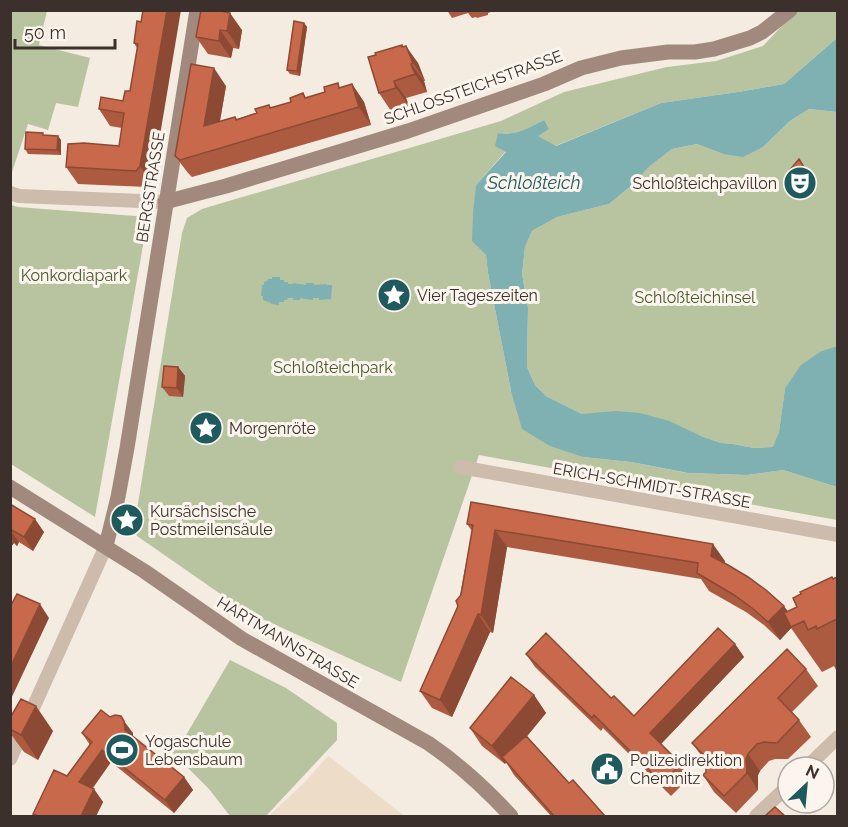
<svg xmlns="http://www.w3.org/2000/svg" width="848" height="827" font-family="Raleway,sans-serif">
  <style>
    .green { fill: #b8c4a0 }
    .plaza { fill: #ecdcc8 }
    .water { fill: #7fb0b2 }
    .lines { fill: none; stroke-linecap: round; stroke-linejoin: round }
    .street { stroke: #cdbbac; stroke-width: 14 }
    .secondary { stroke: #a18a7d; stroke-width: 15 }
    .wall { fill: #ac5a40 }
    .shaded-wall { fill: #8c4a34 }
    .building { fill: #c8694b; stroke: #8c4a34; stroke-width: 1.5 }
    .labels { text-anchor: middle; stroke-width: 6; stroke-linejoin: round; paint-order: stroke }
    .street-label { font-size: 16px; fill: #3b302b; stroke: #fbf5ee }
    .poi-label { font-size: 16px; fill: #3b302b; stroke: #fbf5ee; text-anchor: start }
    .park-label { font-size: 16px; fill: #4a5a2e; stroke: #fbf5ee }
    .water-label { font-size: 18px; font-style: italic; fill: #1f5a5e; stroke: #fbf5ee }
  </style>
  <rect width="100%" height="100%" fill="#f4ebe1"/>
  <path class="green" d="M 11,10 L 47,11 L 39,45 L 90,58 L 78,107 L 56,103 L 48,130 L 28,124 L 11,175 Z
    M 796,11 L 837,11 L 837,38 L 784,84 L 738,92 L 661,103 L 555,146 L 537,136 L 544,120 C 529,128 516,136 498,133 L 506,151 L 476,185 L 473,241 L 486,255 L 488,273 L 511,391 L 583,457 L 631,462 L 687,473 L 747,475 L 783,470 L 837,487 L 837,520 L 479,455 L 401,682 L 245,611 L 137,536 L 134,528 L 182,233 L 187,218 L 202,209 L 501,121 L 564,92 L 667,67 L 716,61 L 763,46 Z
    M 809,109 L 837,112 L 837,346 L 821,351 L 802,365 L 785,388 L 779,432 L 774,447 L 754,448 L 733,444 L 721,443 L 701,436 L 596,414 L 582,414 L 546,396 L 535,385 L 527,367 L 528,308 L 522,274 L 525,247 L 532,231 L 557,217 L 609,204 L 631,186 L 650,166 L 672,149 L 697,144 L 723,154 L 763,147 L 790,121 Z
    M 11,205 L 18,207 L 148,217 L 95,517 L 11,464 Z
    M 230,660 L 286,688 L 337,723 L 337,740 L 266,816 L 230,816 L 209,789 L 171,751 L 185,737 Z"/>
  <path class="plaza" d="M 328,756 L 335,761 L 404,816 L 269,816 L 306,781 Z"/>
  <path class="water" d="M 837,38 L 837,112 L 809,109 L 790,121 L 763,147 L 743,157 L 723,154 L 697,144 L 672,149 L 650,166 L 631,186 L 609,204 L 557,217 L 532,231 L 525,247 L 522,274 L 528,308 L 527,367 L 535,385 L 546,396 L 582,414 L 615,411 L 640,413 L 669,421 L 701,436 L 721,443 L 733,444 L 754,448 L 773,447 L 779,432 L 785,388 L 801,365 L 821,351 L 837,346 L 837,487 L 783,470 L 747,475 L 688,473 L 631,462 L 583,457 L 550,446 L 522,429 L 511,391 L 488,273 L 486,255 L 472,241 L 473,213 L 476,185 L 506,152 L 495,146 L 498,133 C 516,136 528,128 544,120 L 549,129 L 538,136 L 556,146 L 661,103 L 738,92 L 784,84 Z
    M 272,277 L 280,277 L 280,280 L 284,280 L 284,282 L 288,282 L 288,284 L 293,284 L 293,283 L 306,285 L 306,283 L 314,283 L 314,285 L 326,284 L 327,285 L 332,285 L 331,299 L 319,300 L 319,298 L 313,298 L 313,300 L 300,298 L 300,300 L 293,300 L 293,298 L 288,298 L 287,300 L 284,300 L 284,302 L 279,302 L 279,305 L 271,304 L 271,303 L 263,300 L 263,296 L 261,296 L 262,285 L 264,285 L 264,282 L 267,281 L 268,279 L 272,279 Z"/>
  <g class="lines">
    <path class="street" d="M 10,193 L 19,196 L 165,202
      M 460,467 L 838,535
      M 10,759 L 106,546
      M 807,767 L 838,737
      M 756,816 L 788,786"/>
    <path class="secondary" d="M 165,202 L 226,186 L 408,131 L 544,84 L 581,68 L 621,58 L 668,52 L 695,52 L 714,49 L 750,38 L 762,32 L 790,10
      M 10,487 L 144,571 L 242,639 L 428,743 C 459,764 486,789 511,816
      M 106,546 L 118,497 L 127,448 L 197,10"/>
  </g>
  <path class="wall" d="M 201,10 L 242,30 L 239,49 L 233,48 L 231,58 L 208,54 L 196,37 Z
    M 447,10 L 492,10 L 491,12 L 488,13 L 488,15 L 477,18 L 476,17 L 472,18 L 468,13 L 452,18 Z
    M 137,21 L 152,183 L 147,187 L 78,184 L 66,167 L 119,146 L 122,128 L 110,126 L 99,109 L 123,101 L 130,91 L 137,48 L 134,43 Z
    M 304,23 L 307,27 L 300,76 L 290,74 L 287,70 Z
    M 402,45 L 418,63 L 425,81 L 424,81 L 427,92 L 406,98 L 409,106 L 391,111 L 379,93 L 376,55 Z
    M 352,84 L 364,102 L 371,125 L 192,177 L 188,173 L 175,156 L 226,86 L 220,121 L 235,117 L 237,119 L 291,102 L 303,93 L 306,98 Z
    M 45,135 L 61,140 L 61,155 L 28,154 L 25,149 Z
    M 802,164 L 811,178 L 811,182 L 807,189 L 799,192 L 792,188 L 789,184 Z
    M 178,367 L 185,376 L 183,397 L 169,396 L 162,387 Z
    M 10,504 L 44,532 L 33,551 L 19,542 L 17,546 L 14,543 L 10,548 Z
    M 467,524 L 725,561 L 724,563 L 788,611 L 797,607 L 834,579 L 837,577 L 837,672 L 834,666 L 822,672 L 791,628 L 780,640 L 764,625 L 746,612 L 709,591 L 701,579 L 507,547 L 493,633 L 490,632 L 452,717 L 432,708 L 420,691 L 458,606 L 472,531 Z
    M 735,644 L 744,657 L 661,744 L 681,764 L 690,777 L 671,796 L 603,728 L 601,731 L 535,667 L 526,654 L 611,698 L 634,716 Z
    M 806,669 L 818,686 L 792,712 L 799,720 L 811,737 L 788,759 L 775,759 L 769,761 L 760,771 L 758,775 L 758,790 L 736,813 L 714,792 L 703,775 L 706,772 L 706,762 L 692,743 Z
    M 534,695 L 546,713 L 527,736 L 569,783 L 573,780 L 605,816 L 551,816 L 514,775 L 506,762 L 505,764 L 482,746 L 470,728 Z
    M 110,717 L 133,733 L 133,737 L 184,777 L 193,790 L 174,813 L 111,762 L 93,788 L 103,802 L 96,816 L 35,816 L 33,814 L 67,776 L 90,745 L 82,733 Z
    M 10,718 L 53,731 L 38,760 L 24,752 L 10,733 Z"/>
  <path class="shaded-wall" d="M 167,10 L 181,10 L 152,183 L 140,166 Z
    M 230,13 L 242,30 L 239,49 L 227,31 Z
    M 304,23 L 307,27 L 300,76 L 297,71 Z
    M 220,30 L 233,48 L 231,58 L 219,41 Z
    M 402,45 L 411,59 L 406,46 L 418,63 L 425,81 Z
    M 411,64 L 424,81 L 427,92 L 415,74 Z
    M 214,68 L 226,86 L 216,143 L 204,126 Z
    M 394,81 L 406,98 L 409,106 L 396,88 Z
    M 352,84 L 364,102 L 371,125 L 359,107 Z
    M 58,136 L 61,140 L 61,155 L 57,150 Z
    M 802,164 L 811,178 L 811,182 L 807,189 L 804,185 Z
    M 178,367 L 185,376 L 183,397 L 177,388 Z
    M 35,519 L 44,532 L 33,551 L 24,537 Z
    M 10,530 L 19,542 L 17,546 L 10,537 Z
    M 495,530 L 507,547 L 493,633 L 481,615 Z
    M 10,539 L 14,543 L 10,548 Z
    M 713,544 L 725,561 L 723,574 L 711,556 Z
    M 40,604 L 49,618 L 10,701 L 10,668 Z
    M 784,606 L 796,623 L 780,640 L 768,622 Z
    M 478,614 L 490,632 L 452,717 L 440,700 Z
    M 735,644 L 744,657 L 659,746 L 650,733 Z
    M 534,695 L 546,713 L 506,762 L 502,757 L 506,762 L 505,764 L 492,746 Z
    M 36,706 L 53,731 L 38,760 L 21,735 Z
    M 124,721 L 133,733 L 133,742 L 125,730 Z
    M 102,750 L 111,762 L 88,794 L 79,782 Z
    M 748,754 L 760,771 L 758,775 L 758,790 L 747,773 L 746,759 Z
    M 184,777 L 193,790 L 174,813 L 165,800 Z
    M 94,789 L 103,802 L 96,816 L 81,816 Z"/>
  <path class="building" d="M 143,10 L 167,10 L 140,166 L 136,171 L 66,167 L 68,144 L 84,143 L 119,146 L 124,113 L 99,109 L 101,97 L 123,101 L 125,91 L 130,91 L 138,44 L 134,43 L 137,21 L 141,22 Z
    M 201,10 L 217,10 L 230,13 L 227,31 L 220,30 L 219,41 L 196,37 Z
    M 294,21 L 304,23 L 297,71 L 287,70 Z
    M 402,45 L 402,47 L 406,46 L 413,63 L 411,64 L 415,74 L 394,81 L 396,88 L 379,93 L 368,57 L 376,55 L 375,53 Z
    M 191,64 L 214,68 L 204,126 L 235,117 L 236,120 L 257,113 L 255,109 L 269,105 L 270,108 L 291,102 L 290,98 L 303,93 L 305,98 L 325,92 L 324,87 L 338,83 L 339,88 L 352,84 L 359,107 L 180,160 L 175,156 Z
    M 26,132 L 43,133 L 43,135 L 58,136 L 57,150 L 25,149 Z
    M 799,159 L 808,174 L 808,178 L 804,185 L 796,187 L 789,184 L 787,176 L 788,172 Z
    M 164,366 L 178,367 L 177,388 L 162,387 Z
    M 471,502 L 713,544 L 711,556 L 728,565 L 748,577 L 766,590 L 784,606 L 768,622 L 752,608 L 734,595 L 697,573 L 698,563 L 495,530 L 481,615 L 478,614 L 440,700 L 420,691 L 458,606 L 456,601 L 461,595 L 473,525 L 467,524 Z
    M 10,504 L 35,519 L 24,537 L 10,529 Z
    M 832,577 L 833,579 L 837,577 L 837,619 L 817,629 L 816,626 L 808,630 L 804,621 L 791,627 L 784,613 L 797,607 L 793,598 L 801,594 L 800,592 Z
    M 17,594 L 40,604 L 10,668 L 10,607 Z
    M 718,628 L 735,644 L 650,733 L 681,764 L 662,783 L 594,715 L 592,718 L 526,654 L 546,633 L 611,698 L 614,696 L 634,716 Z
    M 787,649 L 806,669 L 778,698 L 799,720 L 777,743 L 764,742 L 757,744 L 748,754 L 746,759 L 747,773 L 724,796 L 703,775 L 706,772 L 706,757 L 692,743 Z
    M 511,677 L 534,695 L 492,746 L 470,728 Z
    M 21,699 L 36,706 L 21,735 L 10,729 L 10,718 Z
    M 101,710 L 110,717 L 115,715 L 121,716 L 124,721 L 125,730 L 184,777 L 165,800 L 102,750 L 79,782 L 94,789 L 81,816 L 38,816 L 33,814 L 54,770 L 67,776 L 92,742 L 82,733 Z
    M 526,736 L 569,783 L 573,780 L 605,816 L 554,816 L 502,757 Z
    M 775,807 L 785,816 L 765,816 Z"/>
  <defs>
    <symbol id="theatre-disc" viewBox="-11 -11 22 22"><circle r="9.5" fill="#1f5a5e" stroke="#fbf5ee"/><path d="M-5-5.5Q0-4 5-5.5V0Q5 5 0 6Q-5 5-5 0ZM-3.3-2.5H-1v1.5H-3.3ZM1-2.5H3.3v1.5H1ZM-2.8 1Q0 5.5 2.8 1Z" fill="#fff"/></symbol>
    <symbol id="sight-disc" viewBox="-11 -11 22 22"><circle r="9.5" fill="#1f5a5e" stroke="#fbf5ee"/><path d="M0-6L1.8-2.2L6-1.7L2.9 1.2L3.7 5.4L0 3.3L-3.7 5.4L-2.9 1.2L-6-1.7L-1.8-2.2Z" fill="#fff"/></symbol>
    <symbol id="stadium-disc" viewBox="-11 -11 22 22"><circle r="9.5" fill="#1f5a5e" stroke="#fbf5ee"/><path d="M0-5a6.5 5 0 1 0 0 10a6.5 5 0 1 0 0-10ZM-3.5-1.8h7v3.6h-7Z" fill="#fff"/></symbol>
    <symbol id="civic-disc" viewBox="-11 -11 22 22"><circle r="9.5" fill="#1f5a5e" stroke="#fbf5ee"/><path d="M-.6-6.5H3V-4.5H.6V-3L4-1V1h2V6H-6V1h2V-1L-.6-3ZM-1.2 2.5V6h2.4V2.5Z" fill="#fff"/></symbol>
  </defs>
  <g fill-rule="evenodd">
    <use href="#theatre-disc" x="781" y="164" width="38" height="38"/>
    <use href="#sight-disc" x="375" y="276" width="38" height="38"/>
    <use href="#sight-disc" x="187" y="409" width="38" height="38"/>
    <use href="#sight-disc" x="108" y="501" width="38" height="38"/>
    <use href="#stadium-disc" x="103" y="731" width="38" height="38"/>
    <use href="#civic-disc" x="588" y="750" width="38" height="38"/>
  </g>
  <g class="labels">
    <g class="street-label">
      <text transform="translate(473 87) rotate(-20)" y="6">SCHLOSSTEICHSTRASSE</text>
      <text transform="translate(150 187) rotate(-81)" y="6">BERGSTRASSE</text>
      <text transform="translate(652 485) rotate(10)" y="6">ERICH-SCHMIDT-STRASSE</text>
      <text transform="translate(288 642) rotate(31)" y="6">HARTMANNSTRASSE</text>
    </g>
    <g class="poi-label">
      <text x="777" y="189" text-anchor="end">Schloßteichpavillon</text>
      <text x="417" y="301">Vier Tageszeiten</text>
      <text x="229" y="434">Morgenröte</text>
      <text x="150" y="517">Kursächsische<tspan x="150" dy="18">Postmeilensäule</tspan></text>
      <text x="145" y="747">Yogaschule<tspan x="145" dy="18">Lebensbaum</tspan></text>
      <text x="630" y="766">Polizeidirektion<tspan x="630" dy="18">Chemnitz</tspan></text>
    </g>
    <g class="park-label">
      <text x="74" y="281">Konkordiapark</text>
      <text x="695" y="303">Schloßteichinsel</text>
      <text x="333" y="373">Schloßteichpark</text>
    </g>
    <g class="water-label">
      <text x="534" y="189">Schloßteich</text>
    </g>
  </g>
  <rect width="848" height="827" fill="none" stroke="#3b302b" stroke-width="24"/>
  <g transform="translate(806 785) rotate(26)"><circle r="28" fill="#fbf5ee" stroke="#aea6a0" stroke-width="1.5"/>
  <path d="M0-4.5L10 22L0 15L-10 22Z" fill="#1f5a5e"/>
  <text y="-9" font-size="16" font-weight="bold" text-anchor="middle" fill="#3b302b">N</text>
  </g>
  <path d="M15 39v9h100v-9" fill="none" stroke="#3b302b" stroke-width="3"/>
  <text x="24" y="39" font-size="18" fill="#3b302b" stroke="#fbf5ee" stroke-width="4.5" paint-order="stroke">50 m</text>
</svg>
